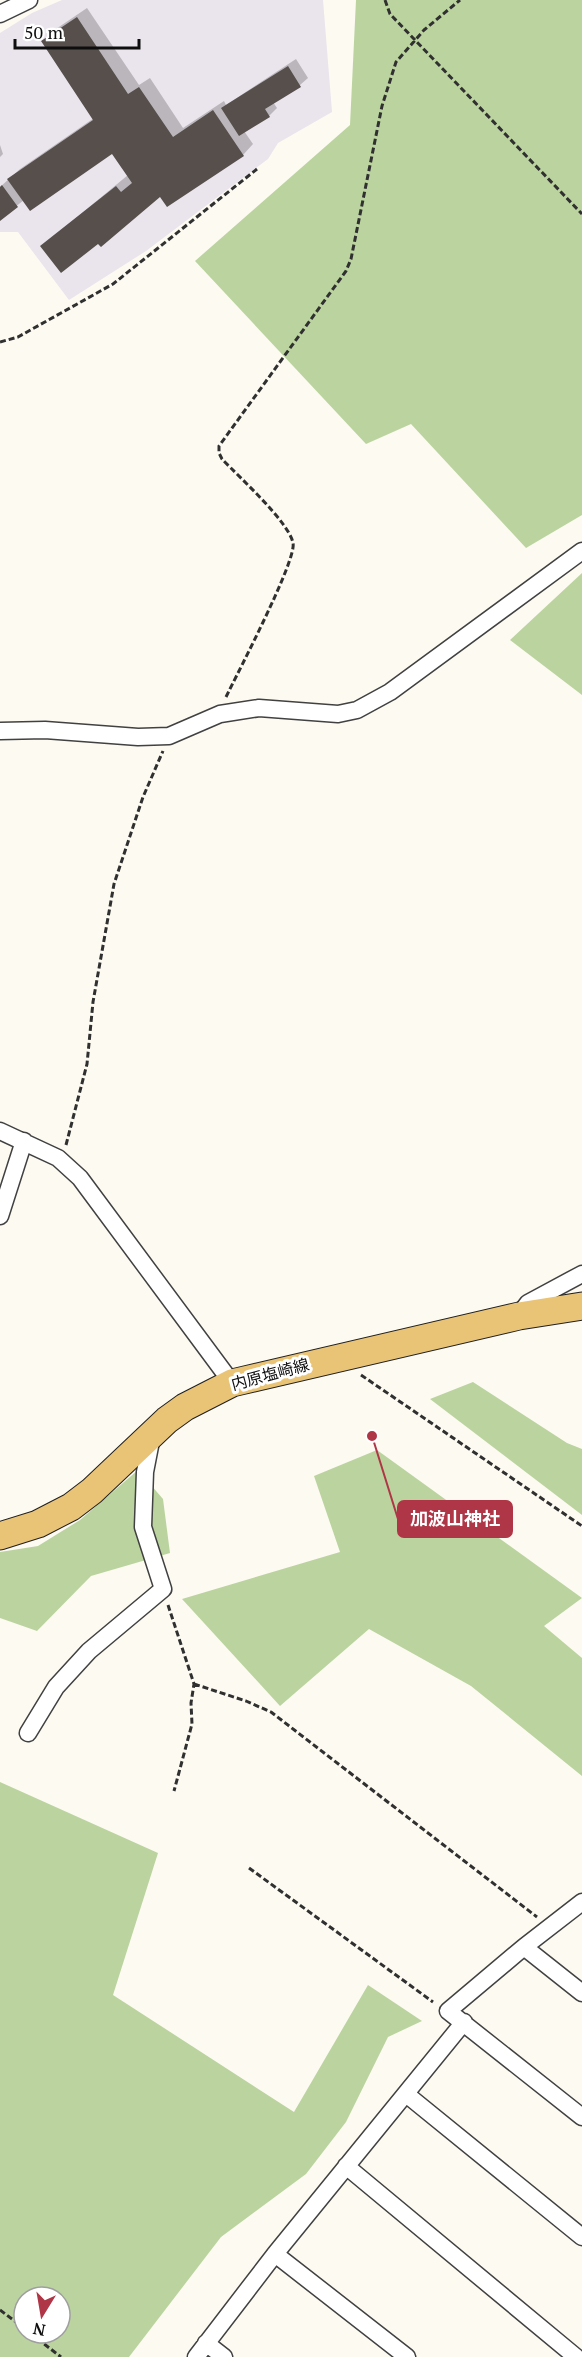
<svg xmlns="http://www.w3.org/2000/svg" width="582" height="2357" font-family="'PT Serif','Noto Sans JP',serif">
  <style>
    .industrial { fill: #eae4ec }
    .forest { fill: #bbd49f; fill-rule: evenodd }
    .shadow { fill: #0003 }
    .building { fill: #564f4c }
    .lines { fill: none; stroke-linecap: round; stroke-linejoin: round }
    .street-casing { stroke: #414141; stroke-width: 19 }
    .primary-casing { stroke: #1f1f1f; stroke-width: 29 }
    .path { stroke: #303030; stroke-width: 3; stroke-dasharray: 6 3; stroke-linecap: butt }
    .street { stroke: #fff; stroke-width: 16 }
    .primary { stroke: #e9c376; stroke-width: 27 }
    .labels { text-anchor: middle; stroke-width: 6; stroke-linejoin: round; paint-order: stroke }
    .street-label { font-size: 16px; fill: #0e0e0e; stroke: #fff }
    .leader { fill: none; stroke: #af3646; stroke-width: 2 }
    .callout-dot { fill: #af3646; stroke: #fff; stroke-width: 2 }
    .callout { fill: #af3646; stroke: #af3646; stroke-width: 2 }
    .callout-label { font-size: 18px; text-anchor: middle; font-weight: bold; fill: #fff }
  </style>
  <rect width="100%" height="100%" fill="#fdfaf2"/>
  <path class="industrial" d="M 62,0 L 323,0 L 332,112 L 278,143 L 268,159 L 146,251 L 69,300 L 18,232 L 0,232 L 0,33 L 32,13 Z"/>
  <path class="forest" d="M 356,0 L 582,0 L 582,515 L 526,548 L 411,424 L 366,444 L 195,261 L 350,125 Z
    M 582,573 L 582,695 L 510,640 Z
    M 473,1382 L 567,1443 L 582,1449 L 582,1515 L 430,1399 Z
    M 377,1450 L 582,1598 L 544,1626 L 582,1658 L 582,1776 L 471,1686 L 369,1629 L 280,1706 L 182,1599 L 340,1552 L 314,1476 Z
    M 138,1470 L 163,1499 L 170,1553 L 91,1576 L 37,1631 L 0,1618 L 0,1552 L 38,1546 L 80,1520 Z
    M 0,1782 L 158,1853 L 113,1995 L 294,2112 L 368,1985 L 422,2021 L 388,2037 L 346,2122 L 306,2174 L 221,2237 L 129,2357 L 0,2357 ZM 24,2297 L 60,2297 L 60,2333 L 24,2333 Z"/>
  <path class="shadow" d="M 87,8 L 139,85 L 150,78 L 183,128 L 224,101 L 226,105 L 296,59 L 308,78 L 300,85 L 273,102 L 277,108 L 269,116 L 244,131 L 253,144 L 243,155 L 160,194 L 98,242 L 42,246 L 128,175 L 113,152 L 24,200 L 0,219 L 0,187 L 20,169 L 94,118 L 43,41 L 53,31 Z
    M 0,145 L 3,154 L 0,157 Z"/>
  <path class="building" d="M 77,17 L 128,94 L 139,87 L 173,137 L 213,110 L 244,156 L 167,207 L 160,197 L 101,247 L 98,244 L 61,273 L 40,246 L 116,186 L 121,192 L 132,183 L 112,154 L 30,211 L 7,179 L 93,120 L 41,41 Z
    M 288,66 L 301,87 L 265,109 L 270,117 L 239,136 L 221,108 Z
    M 2,185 L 18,207 L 0,221 L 0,187 Z"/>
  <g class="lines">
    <defs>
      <path id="street" d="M 0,14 L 29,0
        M 0,731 L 45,730 L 138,737 L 169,736 L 220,714 L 259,708 L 338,714 L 357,710 L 390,692 L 582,551
        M 0,1131 L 58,1158 L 80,1178 L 232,1383
        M 0,1216 L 24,1141
        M 519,1315 L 528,1303 L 582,1274
        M 28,1733 L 56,1687 L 89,1651 L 163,1589 L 143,1527 L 145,1472 L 152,1436
        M 582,1902 L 524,1947 L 448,2011 L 582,2117
        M 524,1947 L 582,1993
        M 406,2094 L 582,2237
        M 346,2166 L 576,2357
        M 275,2254 L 407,2357
        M 206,2343 L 224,2357
        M 196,2357 L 275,2254 L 464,2022"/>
      <path id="primary" d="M 0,1536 L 38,1524 L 71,1507 L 92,1491 L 167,1420 L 185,1407 L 232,1383 L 519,1316 L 582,1306"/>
    </defs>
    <use href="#street" class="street-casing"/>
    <use href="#primary" class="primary-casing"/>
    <path class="path" d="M 385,0 L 390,14 L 582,214
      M 0,342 L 18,337 L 113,284 L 257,169
      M 226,697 C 237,674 297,560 293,543 C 289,522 239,477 222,459 L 219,453 L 219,446 L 346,271 L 351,259 L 382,106 L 396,62 L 424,30 L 460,0
      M 66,1145 L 87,1064 L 93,1002 L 114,884 L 143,797 L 163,751
      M 361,1375 L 582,1526
      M 168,1605 L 194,1684 L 191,1703 L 192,1724 L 174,1791
      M 194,1684 L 246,1701 L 271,1712 L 537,1917
      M 249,1868 L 433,2002
      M 0,2310 L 24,2328
      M 30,2333 L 61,2357"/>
    <use href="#street" class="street"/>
    <use href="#primary" class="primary"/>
  </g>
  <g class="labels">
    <g class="street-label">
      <text transform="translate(270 1374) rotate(-15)" y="6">内原塩崎線</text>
    </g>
  </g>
  <path class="leader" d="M372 1436L398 1519"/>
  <circle class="callout-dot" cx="372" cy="1436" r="6"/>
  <rect class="callout" x="398" y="1501" width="114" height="36" rx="6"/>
  <g class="callout-label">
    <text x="455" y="1525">加波山神社</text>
  </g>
  <g transform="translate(42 2315) rotate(191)"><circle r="28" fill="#ffffff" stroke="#9f9f9f" stroke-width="1.5"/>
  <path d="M0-4.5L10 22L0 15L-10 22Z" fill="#af3646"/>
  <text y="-9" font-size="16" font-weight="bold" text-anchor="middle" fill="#0e0e0e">N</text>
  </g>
  <path d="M15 39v9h124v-9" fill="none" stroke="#0e0e0e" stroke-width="3"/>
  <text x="24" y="39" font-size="18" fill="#0e0e0e" stroke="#ffffff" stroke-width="4.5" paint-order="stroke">50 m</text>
</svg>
